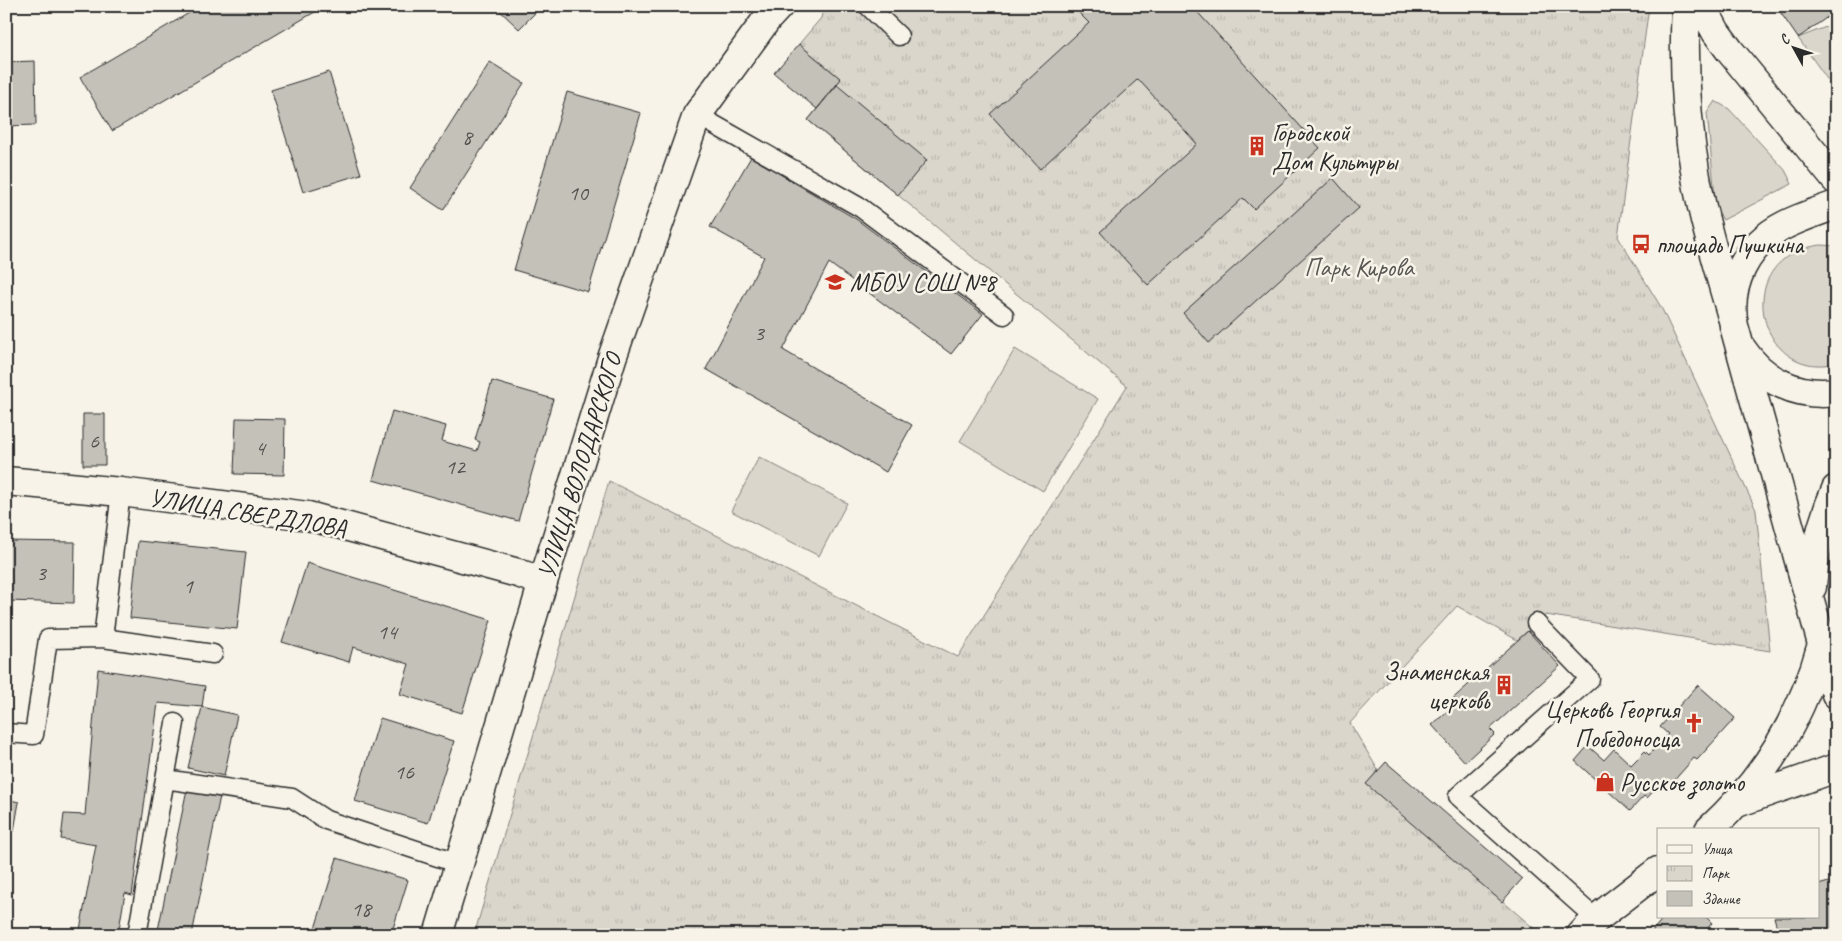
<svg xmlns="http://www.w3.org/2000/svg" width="1842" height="941" font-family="Caveat,sans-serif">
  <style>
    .grass { fill: #dad6cc; stroke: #82807c }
    .park { fill: url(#park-tufts); stroke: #82807c }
    .building { fill: #c4c1b9; stroke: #2b2b2b }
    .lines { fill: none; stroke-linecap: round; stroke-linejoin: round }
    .service-casing { stroke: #2b2b2b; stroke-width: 21 }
    .minor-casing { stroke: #2b2b2b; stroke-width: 31 }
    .tertiary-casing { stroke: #2b2b2b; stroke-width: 31 }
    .primary-casing { stroke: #2b2b2b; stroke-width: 31 }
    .service { stroke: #f7f3e8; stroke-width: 18 }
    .minor { stroke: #f7f3e8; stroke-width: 28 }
    .tertiary { stroke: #f7f3e8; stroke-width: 28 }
    .primary { stroke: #f7f3e8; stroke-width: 28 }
    .labels { text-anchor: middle; stroke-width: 5; stroke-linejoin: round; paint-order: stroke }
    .number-label { font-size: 22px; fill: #51504e }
    .poi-label { font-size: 25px; fill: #2b2b2b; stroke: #f7f3e8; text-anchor: start }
    .park-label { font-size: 25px; fill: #575653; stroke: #f7f3e8 }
    .street-label { font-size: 25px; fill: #2b2b2b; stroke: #f7f3e8 }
  </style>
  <defs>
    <pattern id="park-tufts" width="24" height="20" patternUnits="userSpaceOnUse" patternTransform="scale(1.25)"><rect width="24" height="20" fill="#dad6cc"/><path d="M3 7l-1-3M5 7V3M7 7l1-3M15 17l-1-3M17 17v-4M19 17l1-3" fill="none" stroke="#bbb8af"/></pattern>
  </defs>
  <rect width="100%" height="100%" fill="#f7f3e8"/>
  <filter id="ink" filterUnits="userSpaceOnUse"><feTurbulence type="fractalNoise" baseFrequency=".02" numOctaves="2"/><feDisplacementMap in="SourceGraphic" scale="10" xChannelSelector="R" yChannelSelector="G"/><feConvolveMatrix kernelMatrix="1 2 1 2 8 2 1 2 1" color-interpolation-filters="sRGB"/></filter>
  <g filter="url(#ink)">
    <path class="grass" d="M 1836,23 L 1836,81 L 1827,79 L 1798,38 Z
      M 1715,101 L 1729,109 L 1785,170 L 1792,184 L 1723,220 L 1716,207 L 1707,113 Z
      M 1821,245 L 1836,246 L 1836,363 C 1758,383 1727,256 1821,245 Z
      M 1015,349 L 1098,399 L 1043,491 L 960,441 Z
      M 759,457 L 847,503 L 819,556 L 731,511 Z"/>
    <path class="park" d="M 824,6 L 1649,6 L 1618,237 L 1661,307 L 1756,510 L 1770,651 L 1546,615 L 1517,640 L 1457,606 L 1350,723 L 1378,770 L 1367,784 L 1537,931 L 1535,935 L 474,935 L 609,481 L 958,657 L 1127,386 L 808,120 L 841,79 L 799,44 L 821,18 Z"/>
    <path class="building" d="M 201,6 L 325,6 L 112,131 L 80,77 Z
      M 495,6 L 542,6 L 519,29 Z
      M 1087,6 L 1192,6 L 1320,148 L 1254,209 L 1243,198 L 1148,285 L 1100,232 L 1197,144 L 1138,79 L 1040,169 L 990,114 L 1089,23 L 1079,13 Z
      M 1776,6 L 1836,6 L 1836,11 L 1798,38 Z
      M 799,44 L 841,79 L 817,109 L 774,73 Z
      M 35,61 L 36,125 L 6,126 L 6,62 Z
      M 490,62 L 524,83 L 443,210 L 410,188 Z
      M 329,72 L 361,174 L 303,192 L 271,90 Z
      M 837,85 L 927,160 L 898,195 L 808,120 Z
      M 567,92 L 641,113 L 588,292 L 514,270 Z
      M 751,157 L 856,219 L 983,314 L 951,354 L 829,263 L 783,350 L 912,425 L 886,472 L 706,369 L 764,257 L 710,227 Z
      M 1333,178 L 1359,208 L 1209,343 L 1183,313 Z
      M 492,381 L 553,399 L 518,521 L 373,480 L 392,411 L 446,426 L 442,441 L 477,451 L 480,442 L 475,440 Z
      M 83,414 L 105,414 L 105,465 L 83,465 Z
      M 236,418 L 285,419 L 284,475 L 234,474 Z
      M 6,541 L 75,542 L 74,603 L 7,601 L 6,624 Z
      M 138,541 L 246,552 L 237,629 L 130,618 Z
      M 307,563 L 491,620 L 462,713 L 400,694 L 409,664 L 353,647 L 349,662 L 282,642 Z
      M 1528,631 L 1560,666 L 1490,729 L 1495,734 L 1465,762 L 1432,725 L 1452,707 L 1448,703 Z
      M 98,669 L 205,686 L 202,707 L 158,703 L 132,895 L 125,893 L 118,935 L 79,935 L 96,845 L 61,839 L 64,814 L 85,815 Z
      M 1698,685 L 1735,718 L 1697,760 L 1694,758 L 1670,785 L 1664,780 L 1647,798 L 1644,796 L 1630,811 L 1575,761 L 1588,746 L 1604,760 L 1614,749 L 1631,765 L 1645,751 L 1649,755 L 1668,734 L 1660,727 Z
      M 202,707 L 237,715 L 224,776 L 188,768 Z
      M 380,718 L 454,741 L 428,823 L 355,801 Z
      M 1386,762 L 1522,879 L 1502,902 L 1366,784 Z
      M 187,789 L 220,796 L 192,935 L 157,935 Z
      M 6,799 L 19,802 L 14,831 L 6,830 Z
      M 337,858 L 408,880 L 391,935 L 313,935 Z
      M 1836,880 L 1836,935 L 1779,935 L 1774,917 L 1818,917 L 1818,885 Z
      M 1664,917 L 1706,917 L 1712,923 L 1702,935 L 1649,935 Z"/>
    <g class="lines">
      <defs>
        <path id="service" d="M 868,6 L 899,36
          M 697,115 L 861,208 L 1004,315
          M 1536,623 L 1590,679 L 1458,796 L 1596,919
          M 103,638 L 121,492
          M 175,723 L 165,779 L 292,798 L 326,820 L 459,864
          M 6,733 L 34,735 L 48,639 L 103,638 L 213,654
          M 137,935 L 165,779"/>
        <path id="minor" d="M 6,481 L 121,492 L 308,516 L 518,573 L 543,582
          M 1822,644 L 1836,694
          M 1737,803 L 1836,768"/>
        <path id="tertiary" d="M 1686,6 C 1683,63 1686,120 1696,177 C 1704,224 1719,271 1732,317
          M 1702,6 L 1716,32 L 1730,51 L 1836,180
          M 438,935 L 543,582 L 612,358 L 697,115 L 767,19 L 779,6"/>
        <path id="primary" d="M 1742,349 C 1763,381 1798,397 1836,392
          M 1812,587 C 1814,553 1822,521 1836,489
          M 1709,830 C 1765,779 1802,717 1822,644 L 1734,326 C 1726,284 1747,244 1785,225 C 1801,217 1819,211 1836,205
          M 1581,935 L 1596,919 L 1658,871"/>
      </defs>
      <use href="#service" class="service-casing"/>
      <use href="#minor" class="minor-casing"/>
      <use href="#tertiary" class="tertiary-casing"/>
      <use href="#primary" class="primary-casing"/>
      <use href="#service" class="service"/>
      <use href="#minor" class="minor"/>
      <use href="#tertiary" class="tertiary"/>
      <use href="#primary" class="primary"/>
    </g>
  </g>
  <defs>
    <symbol id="building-bare" viewBox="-9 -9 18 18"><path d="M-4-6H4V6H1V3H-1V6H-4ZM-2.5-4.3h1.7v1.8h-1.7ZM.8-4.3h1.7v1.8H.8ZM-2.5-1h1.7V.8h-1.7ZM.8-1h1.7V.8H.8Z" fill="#c8321e" stroke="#f7f3e8" stroke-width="2.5" paint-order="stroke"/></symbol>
    <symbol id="bus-bare" viewBox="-9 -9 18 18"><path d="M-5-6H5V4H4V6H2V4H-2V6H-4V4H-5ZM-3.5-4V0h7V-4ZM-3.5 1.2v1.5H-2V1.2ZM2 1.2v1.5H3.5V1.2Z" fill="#c8321e" stroke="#f7f3e8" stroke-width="2.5" paint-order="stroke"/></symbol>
    <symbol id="school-bare" viewBox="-9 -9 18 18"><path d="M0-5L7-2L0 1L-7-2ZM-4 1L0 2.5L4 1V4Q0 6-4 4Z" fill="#c8321e" stroke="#f7f3e8" stroke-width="2.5" paint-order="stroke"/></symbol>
    <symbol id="church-bare" viewBox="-9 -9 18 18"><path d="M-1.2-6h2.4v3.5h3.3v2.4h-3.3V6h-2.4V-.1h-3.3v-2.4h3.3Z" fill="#c8321e" stroke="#f7f3e8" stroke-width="2.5" paint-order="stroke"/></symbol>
    <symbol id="shop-bare" viewBox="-9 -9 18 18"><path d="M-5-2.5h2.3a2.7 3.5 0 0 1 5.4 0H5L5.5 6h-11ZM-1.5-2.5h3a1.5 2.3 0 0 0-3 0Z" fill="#c8321e" stroke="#f7f3e8" stroke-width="2.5" paint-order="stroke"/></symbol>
  </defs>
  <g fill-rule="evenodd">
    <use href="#building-bare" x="1243" y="132" width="28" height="28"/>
    <use href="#bus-bare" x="1627" y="230" width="28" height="28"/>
    <use href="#school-bare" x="821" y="268" width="28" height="28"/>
    <use href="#building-bare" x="1490" y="671" width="28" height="28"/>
    <use href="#church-bare" x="1680" y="709" width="28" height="28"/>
    <use href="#shop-bare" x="1591" y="768" width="28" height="28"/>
  </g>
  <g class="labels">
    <g class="number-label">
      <text x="467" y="144">8</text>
      <text x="578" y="200">10</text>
      <text x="759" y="340">3</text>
      <text x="94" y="448">6</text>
      <text x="260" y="455">4</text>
      <text x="455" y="474">12</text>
      <text x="41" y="580">3</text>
      <text x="188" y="593">1</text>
      <text x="387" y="639">14</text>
      <text x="404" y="779">16</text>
      <text x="361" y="916">18</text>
    </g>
    <g class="poi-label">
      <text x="1272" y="141">Городской<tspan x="1272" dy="29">Дом Культуры</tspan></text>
      <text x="1656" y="253">площадь Пушкина</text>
      <text x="850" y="291">МБОУ СОШ №8</text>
      <text x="1489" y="680" text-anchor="end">Знаменская<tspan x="1489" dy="29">церковь</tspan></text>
      <text x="1679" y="718" text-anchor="end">Церковь Георгия<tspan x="1679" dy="29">Победоносца</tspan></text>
      <text x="1620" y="791">Русское золото</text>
    </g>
    <g class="park-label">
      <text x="1359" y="276">Парк Кирова</text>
    </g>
    <g class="street-label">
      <text transform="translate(579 466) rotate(-73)" y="9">УЛИЦА ВОЛОДАРСКОГО</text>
      <text transform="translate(248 512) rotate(9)" y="9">УЛИЦА СВЕРДЛОВА</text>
    </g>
  </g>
  <rect width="1842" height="941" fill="none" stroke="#f7f3e8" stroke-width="25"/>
  <rect x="12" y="12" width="1817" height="916" fill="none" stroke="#2b2b2b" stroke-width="2" filter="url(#ink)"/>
  <rect x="1657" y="828" width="162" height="90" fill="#f7f3e8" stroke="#a5a39c"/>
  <rect x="1667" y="845" width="25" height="8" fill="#f7f3e8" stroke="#a5a39c"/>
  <text x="1702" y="854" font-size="15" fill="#2b2b2b">Улица</text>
  <rect x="1667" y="866" width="25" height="15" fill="url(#park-tufts)" stroke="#a5a39c"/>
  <text x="1702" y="878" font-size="15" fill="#2b2b2b">Парк</text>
  <rect x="1667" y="891" width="25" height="15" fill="#c4c1b9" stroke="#a5a39c"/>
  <text x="1702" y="904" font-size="15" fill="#2b2b2b">Здание</text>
  <g transform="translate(1794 48) rotate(310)" stroke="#f7f3e8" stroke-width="4" paint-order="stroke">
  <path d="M0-4L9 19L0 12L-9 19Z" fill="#2b2b2b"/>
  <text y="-8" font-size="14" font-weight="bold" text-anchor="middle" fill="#2b2b2b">С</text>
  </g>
</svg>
